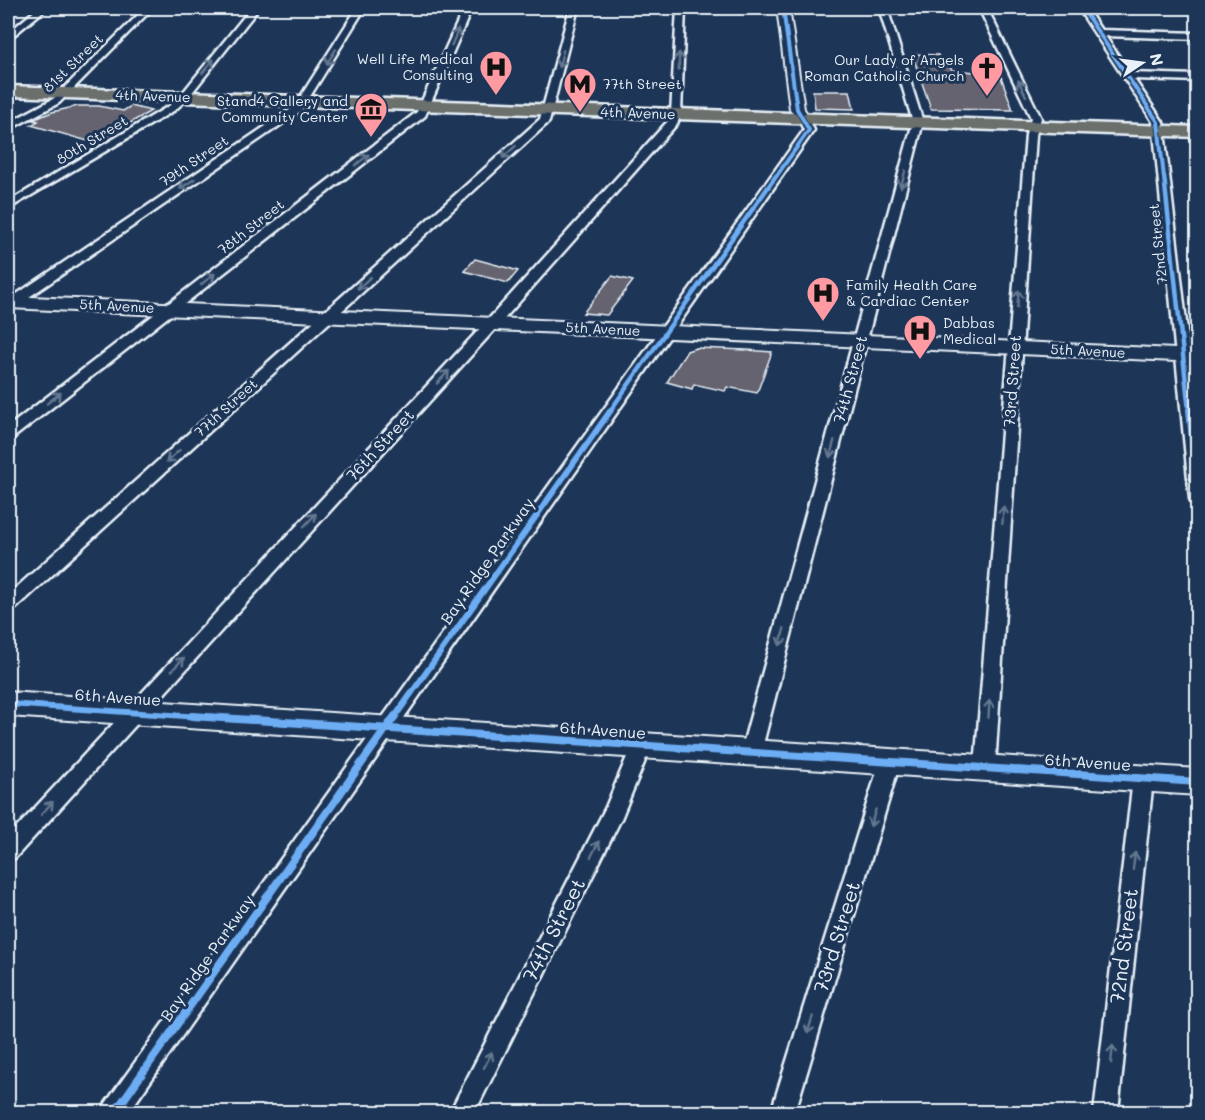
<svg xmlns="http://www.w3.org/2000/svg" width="1205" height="1120" font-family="Mali,sans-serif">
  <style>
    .building { fill: #656370; stroke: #e8f1f8; stroke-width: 1.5 }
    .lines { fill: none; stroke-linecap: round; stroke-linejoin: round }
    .street-casing { stroke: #e8f1f8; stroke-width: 5 }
    .secondary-casing { stroke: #e8f1f8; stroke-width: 4 }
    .primary-casing { stroke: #e8f1f8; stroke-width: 5 }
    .street { fill: #1d3557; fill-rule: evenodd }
    .secondary { fill: #1d3557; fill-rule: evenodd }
    .primary { fill: #6c706d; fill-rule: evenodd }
    .cycleway-far3-casing { stroke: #1d3557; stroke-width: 6 }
    .cycleway-far2-casing { stroke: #1d3557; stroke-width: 8 }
    .cycleway-far1-casing { stroke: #1d3557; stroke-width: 10 }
    .cycleway-casing { stroke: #1d3557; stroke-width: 11 }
    .cycleway-far3 { stroke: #6dadf4; stroke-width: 4 }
    .cycleway-far2 { stroke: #6dadf4; stroke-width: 4.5 }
    .cycleway-far1 { stroke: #6dadf4; stroke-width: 6 }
    .cycleway { stroke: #6dadf4; stroke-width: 8 }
    .oneway { stroke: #64778f }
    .labels { text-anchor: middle; stroke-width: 6; stroke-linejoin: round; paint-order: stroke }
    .far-poi-label { font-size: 14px; fill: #e8f1f8; stroke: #1d3557; text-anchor: end }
    .far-street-label { font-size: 14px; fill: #e8f1f8; stroke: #1d3557 }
    .street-label { font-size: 16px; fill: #e8f1f8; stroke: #1d3557 }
    .near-street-label { font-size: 20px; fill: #e8f1f8; stroke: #1d3557 }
  </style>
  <rect width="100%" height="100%" fill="#1d3557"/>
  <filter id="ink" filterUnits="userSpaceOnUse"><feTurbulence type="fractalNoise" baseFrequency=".0167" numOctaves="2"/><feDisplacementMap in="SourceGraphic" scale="12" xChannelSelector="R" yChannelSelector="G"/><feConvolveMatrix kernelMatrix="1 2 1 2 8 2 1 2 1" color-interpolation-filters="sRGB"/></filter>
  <g filter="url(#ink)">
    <path class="building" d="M 912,54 L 938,55 L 942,67 L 950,67 L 952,70 L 1000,74 L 1013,110 L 931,109 Z
      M 580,79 L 595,79 L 594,82 L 597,82 L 594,98 L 576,97 Z
      M 813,91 L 850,91 L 854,109 L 815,108 Z
      M 78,106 L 99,106 L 123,111 L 131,106 L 151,111 L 95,143 L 31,125 L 38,121 L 33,120 L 52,112 Z
      M 475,259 L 508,268 L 518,271 L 508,283 L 464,271 Z
      M 612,276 L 633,281 L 607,315 L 583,313 Z
      M 696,348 L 747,350 L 772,352 L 757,393 L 727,387 L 725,391 L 694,384 L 692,389 L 667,382 L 687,351 Z"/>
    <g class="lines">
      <defs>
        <path id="street" d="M 38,8 L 47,8 L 8,40 L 8,33 Z
          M 145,8 L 153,8 L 59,103 L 8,130 L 8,123 L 53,99 Z
          M 251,8 L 259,8 L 187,99 L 175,110 L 8,209 L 8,202 L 169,106 L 181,95 Z
          M 357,8 L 365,8 L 301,111 L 13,308 L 8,309 L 8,300 L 294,107 Z
          M 464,8 L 472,8 L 425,116 L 13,438 L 8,439 L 8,427 L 417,112 Z
          M 570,8 L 578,8 L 549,122 L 14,610 L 8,612 L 8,595 L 540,119 Z
          M 677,8 L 685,8 L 681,114 L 677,124 L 497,327 L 15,858 L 8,861 L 8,837 L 487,321 L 668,121 L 671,114 Z
          M 879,8 L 887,8 L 923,122 L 761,752 L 758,758 L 751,761 L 744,758 L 741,752 L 913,122 Z
          M 979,8 L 987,8 L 1041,118 L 1036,135 L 995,767 L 992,773 L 985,776 L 978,773 L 975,767 L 1026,135 L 1031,118 Z
          M 1078,8 L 1086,8 L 1101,30 L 1198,33 L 1198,39 L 1105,36 L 1130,73 L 1198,75 L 1198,81 L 1134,79 L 1163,122 L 1198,426 L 1198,505 L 1192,503 L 1190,499 L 1153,122 Z
          M 803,115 L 807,116 L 814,130 L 129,1112 L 103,1112 L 106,1103 L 804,130 L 798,118 Z
          M 641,737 L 648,740 L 651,746 L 621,819 L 475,1112 L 450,1112 L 606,807 L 634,740 Z
          M 890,753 L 897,756 L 900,762 L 795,1112 L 771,1112 L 880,762 L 883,756 Z
          M 1143,770 L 1150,773 L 1153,779 L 1118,1112 L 1094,1112 L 1133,779 L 1136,773 Z"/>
        <path id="secondary" d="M 777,8 L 789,8 L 804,109 L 810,118 L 808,121 L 798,121 L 790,109 Z
          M 8,296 L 1198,350 L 1198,362 L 8,308 Z
          M 8,692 L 1198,769 L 1198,795 L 8,716 Z"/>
        <path id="primary" d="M 8,86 L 1198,127 L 1198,137 L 8,96 Z"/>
      </defs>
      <use href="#street" class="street-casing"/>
      <use href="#secondary" class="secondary-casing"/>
      <use href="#primary" class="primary-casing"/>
      <use href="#street" class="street"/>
      <use href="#secondary" class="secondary"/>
      <use href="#primary" class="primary"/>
      <defs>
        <path id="cycleway-far3" d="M 1082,8 L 1158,122 L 1164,178
          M 775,178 L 809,130 L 797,109 L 783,8"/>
        <path id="cycleway-far2" d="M 1164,176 L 1189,411
          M 610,411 L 776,176"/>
        <path id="cycleway-far1" d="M 1189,410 L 1198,499
          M 8,704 L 215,718
          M 394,718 L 611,410"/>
        <path id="cycleway" d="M 192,716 L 1198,782
          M 115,1112 L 395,716"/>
      </defs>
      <use href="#cycleway-far3" class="cycleway-far3-casing"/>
      <use href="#cycleway-far2" class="cycleway-far2-casing"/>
      <use href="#cycleway-far1" class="cycleway-far1-casing"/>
      <use href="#cycleway" class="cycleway-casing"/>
      <use href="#cycleway-far3" class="cycleway-far3"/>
      <use href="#cycleway-far2" class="cycleway-far2"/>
      <use href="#cycleway-far1" class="cycleway-far1"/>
      <use href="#cycleway" class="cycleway"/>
    </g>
    <defs><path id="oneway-shaft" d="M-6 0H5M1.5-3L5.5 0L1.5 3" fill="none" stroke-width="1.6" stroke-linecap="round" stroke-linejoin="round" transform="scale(1.5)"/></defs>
    <g class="oneway">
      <use href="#oneway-shaft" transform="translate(455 37) rotate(-67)"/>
      <use href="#oneway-shaft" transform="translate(331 57) rotate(122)"/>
      <use href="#oneway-shaft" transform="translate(561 59) rotate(104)"/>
      <use href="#oneway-shaft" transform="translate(679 61) rotate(-88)"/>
      <use href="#oneway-shaft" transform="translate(208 66) rotate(-51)"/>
      <use href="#oneway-shaft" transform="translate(1022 88) rotate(-116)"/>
      <use href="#oneway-shaft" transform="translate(509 152) rotate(138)"/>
      <use href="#oneway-shaft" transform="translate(362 160) rotate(-38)"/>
      <use href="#oneway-shaft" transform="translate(903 179) rotate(105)"/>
      <use href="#oneway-shaft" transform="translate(187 184) rotate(146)"/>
      <use href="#oneway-shaft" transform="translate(208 279) rotate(-38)"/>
      <use href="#oneway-shaft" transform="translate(364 283) rotate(138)"/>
      <use href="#oneway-shaft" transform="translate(1018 299) rotate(-85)"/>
      <use href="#oneway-shaft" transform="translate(443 377) rotate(-47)"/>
      <use href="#oneway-shaft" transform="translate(54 398) rotate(-38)"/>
      <use href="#oneway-shaft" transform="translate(832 449) rotate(105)"/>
      <use href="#oneway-shaft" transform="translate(173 456) rotate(138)"/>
      <use href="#oneway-shaft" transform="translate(1003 515) rotate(-86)"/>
      <use href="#oneway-shaft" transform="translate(310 520) rotate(-47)"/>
      <use href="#oneway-shaft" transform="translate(782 637) rotate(105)"/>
      <use href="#oneway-shaft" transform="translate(178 664) rotate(-47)"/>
      <use href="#oneway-shaft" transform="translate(989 709) rotate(-86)"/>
      <use href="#oneway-shaft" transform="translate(47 808) rotate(-48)"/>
      <use href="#oneway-shaft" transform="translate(873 818) rotate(107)"/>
      <use href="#oneway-shaft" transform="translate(595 849) rotate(-63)"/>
      <use href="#oneway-shaft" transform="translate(1134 861) rotate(-83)"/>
      <use href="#oneway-shaft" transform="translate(810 1025) rotate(107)"/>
      <use href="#oneway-shaft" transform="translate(1112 1054) rotate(-84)"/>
      <use href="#oneway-shaft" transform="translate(488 1060) rotate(-63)"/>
    </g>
  </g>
  <defs>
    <symbol id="hospital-pin" viewBox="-11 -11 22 30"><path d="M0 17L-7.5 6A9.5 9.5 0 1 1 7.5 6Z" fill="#ff9aa2" stroke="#1d3557"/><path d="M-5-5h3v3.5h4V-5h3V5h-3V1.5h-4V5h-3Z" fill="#111"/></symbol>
    <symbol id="church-pin" viewBox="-11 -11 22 30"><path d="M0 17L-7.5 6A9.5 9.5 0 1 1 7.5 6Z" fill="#ff9aa2" stroke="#1d3557"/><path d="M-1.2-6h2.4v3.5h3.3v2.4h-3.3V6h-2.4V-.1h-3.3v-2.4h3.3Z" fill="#111"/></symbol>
    <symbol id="metro-pin" viewBox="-11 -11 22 30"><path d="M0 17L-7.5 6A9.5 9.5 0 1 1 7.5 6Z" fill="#ff9aa2" stroke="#1d3557"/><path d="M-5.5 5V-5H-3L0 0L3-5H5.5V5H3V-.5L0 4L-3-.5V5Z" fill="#111"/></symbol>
    <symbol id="museum-pin" viewBox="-11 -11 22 30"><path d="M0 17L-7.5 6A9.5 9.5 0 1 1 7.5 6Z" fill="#ff9aa2" stroke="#1d3557"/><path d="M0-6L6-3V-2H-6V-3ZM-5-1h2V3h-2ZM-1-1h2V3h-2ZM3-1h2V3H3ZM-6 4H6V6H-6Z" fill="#111"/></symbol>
  </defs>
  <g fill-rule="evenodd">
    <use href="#hospital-pin" x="477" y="48" width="38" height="52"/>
    <use href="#church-pin" x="968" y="49" width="38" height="52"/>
    <use href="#metro-pin" x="561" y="65" width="38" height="52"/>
    <use href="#museum-pin" x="352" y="90" width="38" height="52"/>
    <use href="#hospital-pin" x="804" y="274" width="38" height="52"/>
    <use href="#hospital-pin" x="901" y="312" width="38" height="52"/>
  </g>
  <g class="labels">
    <g class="far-poi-label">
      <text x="473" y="64">Well Life Medical<tspan x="473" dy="16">Consulting</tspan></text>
      <text x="964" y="65">Our Lady of Angels<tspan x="964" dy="16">Roman Catholic Church</tspan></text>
      <text x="603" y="89" text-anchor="start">77th Street</text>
      <text x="348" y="106">Stand4 Gallery and<tspan x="348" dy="16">Community Center</tspan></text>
      <text x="846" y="290" text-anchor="start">Family Health Care<tspan x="846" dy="16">&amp; Cardiac Center</tspan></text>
      <text x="943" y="328" text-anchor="start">Dabbas<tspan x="943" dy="16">Medical</tspan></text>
    </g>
    <g class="far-street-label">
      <text transform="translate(73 63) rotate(-44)" y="5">81st Street</text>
      <text transform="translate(153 96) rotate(2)" y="5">4th Avenue</text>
      <text transform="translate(638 113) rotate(2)" y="5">4th Avenue</text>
      <text transform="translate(92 140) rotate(-31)" y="5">80th Street</text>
      <text transform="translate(194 161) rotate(-34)" y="5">79th Street</text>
      <text transform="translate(251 227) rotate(-38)" y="5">78th Street</text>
      <text transform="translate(1158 244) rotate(-96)" y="5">72nd Street</text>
      <text transform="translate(117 306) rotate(3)" y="5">5th Avenue</text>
      <text transform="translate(603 329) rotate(3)" y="5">5th Avenue</text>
      <text transform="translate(1088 351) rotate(3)" y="5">5th Avenue</text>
      <text transform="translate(226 408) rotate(-42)" y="5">77th Street</text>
    </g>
    <g class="street-label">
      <text transform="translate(850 379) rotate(-75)" y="6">74th Street</text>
      <text transform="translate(1012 381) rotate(-86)" y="6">73rd Street</text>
      <text transform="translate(380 445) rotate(-47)" y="6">76th Street</text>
      <text transform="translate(487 561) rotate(-55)" y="6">Bay Ridge Parkway</text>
      <text transform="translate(118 697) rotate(4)" y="6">6th Avenue</text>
      <text transform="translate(603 730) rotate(4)" y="6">6th Avenue</text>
      <text transform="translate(1088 762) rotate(4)" y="6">6th Avenue</text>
      <text transform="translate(207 958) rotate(-55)" y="6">Bay Ridge Parkway</text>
    </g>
    <g class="near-street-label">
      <text transform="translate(554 930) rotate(-63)" y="7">74th Street</text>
      <text transform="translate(837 937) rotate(-73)" y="7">73rd Street</text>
      <text transform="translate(1124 946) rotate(-83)" y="7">72nd Street</text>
    </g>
  </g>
  <rect width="1205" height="1120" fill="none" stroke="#1d3557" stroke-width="30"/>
  <rect x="15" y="15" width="1175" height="1090" fill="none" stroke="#e8f1f8" stroke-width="2" filter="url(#ink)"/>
  <g transform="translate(1142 63) rotate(77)" stroke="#1d3557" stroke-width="4.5" paint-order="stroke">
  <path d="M0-4.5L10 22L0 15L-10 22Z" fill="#e8f1f8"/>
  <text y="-9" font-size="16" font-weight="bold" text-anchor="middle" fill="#e8f1f8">N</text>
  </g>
</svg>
